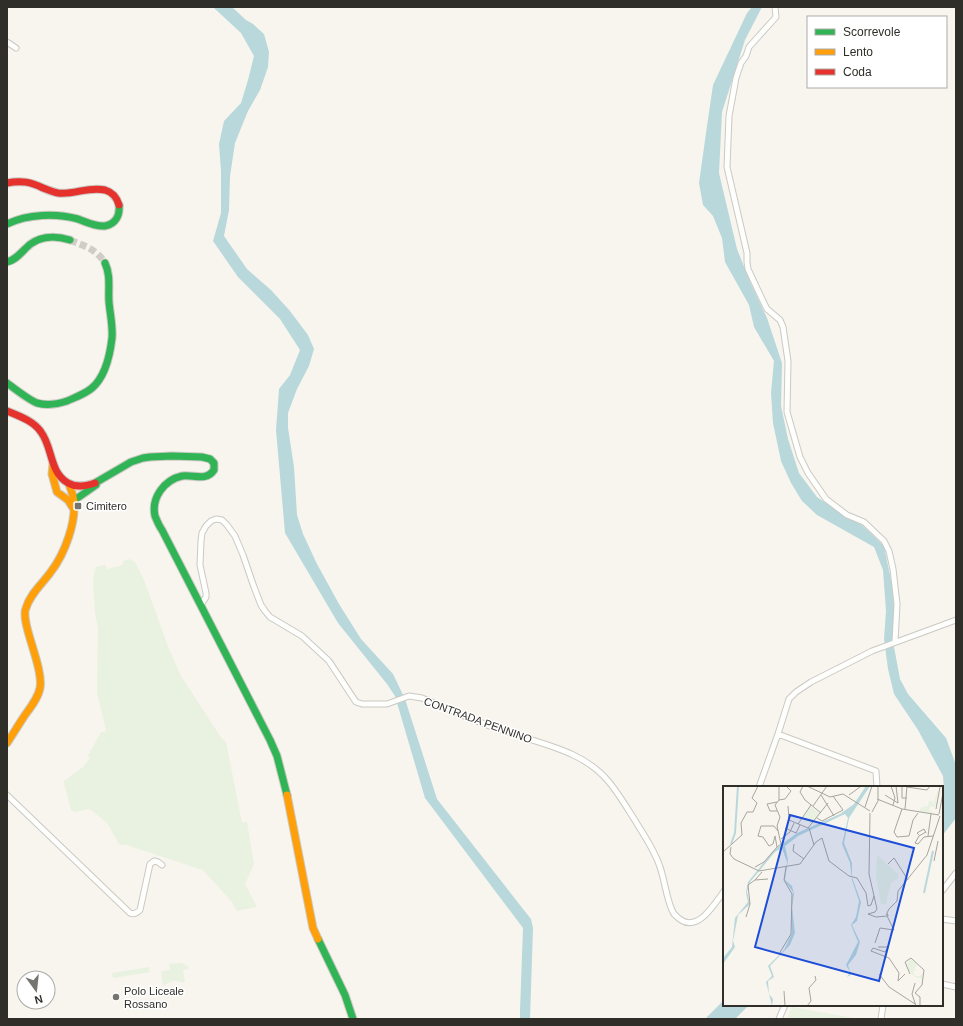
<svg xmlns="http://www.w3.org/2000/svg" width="963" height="1026" font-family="Arial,sans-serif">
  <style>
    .green { fill: #e9f1e0 }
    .water { fill: #b8d8dc }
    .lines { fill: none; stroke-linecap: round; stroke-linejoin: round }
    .secondary-tunnel { stroke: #d0cdc7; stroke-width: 7; stroke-dasharray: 7 3.5; stroke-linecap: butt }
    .street-casing { stroke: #cbc9c4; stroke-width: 7 }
    .fast-casing { stroke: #cbc9c4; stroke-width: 9 }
    .slow-casing { stroke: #cbc9c4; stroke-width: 9 }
    .jam-casing { stroke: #cbc9c4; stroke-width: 9 }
    .street { stroke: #fefefc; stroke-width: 5 }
    .fast { stroke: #30b455; stroke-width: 7 }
    .slow { stroke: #ff9f0a; stroke-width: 7 }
    .jam { stroke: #e5322d; stroke-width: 7 }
    .poi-dot { fill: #75746e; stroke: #fff; stroke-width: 1.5 }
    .labels { text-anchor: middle; stroke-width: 3; stroke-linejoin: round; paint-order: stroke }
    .poi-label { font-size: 11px; fill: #2f2e29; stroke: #fff; text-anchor: start }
    .street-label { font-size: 11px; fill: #2f2e29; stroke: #fff }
    .inset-river { fill: none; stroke: #b8d8dc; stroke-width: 2 }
    .inset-road { fill: none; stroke: #a8a59f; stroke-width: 1 }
    .view { fill: #1d4ed8; fill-opacity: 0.15; stroke: #1d4ed8; stroke-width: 2 }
    .inset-edge { fill: none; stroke: #2f2e29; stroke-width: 2 }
  </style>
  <rect width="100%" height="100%" fill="#f8f5ee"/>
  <path class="green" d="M 129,559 L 135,562 L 144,580 L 169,649 L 181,676 L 222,739 L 226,742 L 242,823 L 247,822 L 254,864 L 245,884 L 257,907 L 237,911 L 232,902 L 203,870 L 126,845 L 122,845 L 119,844 L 108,824 L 90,809 L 75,812 L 71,810 L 64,783 L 64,781 L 83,767 L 90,758 L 88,756 L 101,732 L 105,732 L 106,730 L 97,693 L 98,628 L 95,612 L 93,584 L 94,573 L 96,567 L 105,565 L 107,569 L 123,565 L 123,561 Z
    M 182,963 L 188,966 L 189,969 L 183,970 L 185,982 C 181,983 179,981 175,981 C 170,981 167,984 163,986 L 161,971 L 170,970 L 169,964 Z
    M 149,967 L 150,972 L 113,978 L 112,973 Z
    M 792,1007 L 859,1019 L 787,1019 Z"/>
  <path class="water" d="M 214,7 L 232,7 L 246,20 L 253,24 L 264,34 L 269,52 L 268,67 L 260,90 L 248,111 L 235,143 L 230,176 L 229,210 L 224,236 L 247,269 L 271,290 L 290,311 L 308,335 L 314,349 L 309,366 L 297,389 L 288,413 L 288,428 L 294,467 L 297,515 L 303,534 L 317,564 L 339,604 L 361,639 L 393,674 L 405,699 L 437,799 L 523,909 L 531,919 L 533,928 L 530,1019 L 520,1019 L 520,1011 L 523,928 L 425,798 L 395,696 L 387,684 L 338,623 L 285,533 L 276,430 L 279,389 L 290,375 L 300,350 L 280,319 L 238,277 L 213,241 L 221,213 L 221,171 L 219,144 L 224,121 L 241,103 L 248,80 L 254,56 L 241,33 L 214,8 Z
    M 752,7 L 762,7 L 745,40 L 722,112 L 719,173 L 737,249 L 751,284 L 767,318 L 782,363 L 781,406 L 788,439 L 799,473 L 817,497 L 845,516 L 862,525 L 884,546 L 892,585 L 894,607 L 894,647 L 900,679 L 908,694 L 946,738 L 956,765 L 956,818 L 942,836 L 942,792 L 944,790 L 943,776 L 918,730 L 894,694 L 888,669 L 884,639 L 886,611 L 883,570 L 874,547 L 817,515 L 802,501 L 791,483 L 781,461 L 773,423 L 771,393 L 774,361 L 754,327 L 749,305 L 725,262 L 722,238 L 713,216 L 703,205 L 699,183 L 707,126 L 713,85 L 747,13 Z
    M 724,1000 L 724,1005 L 749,1005 L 735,1019 L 705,1019 Z"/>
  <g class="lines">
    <path class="secondary-tunnel" d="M 70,240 C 86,247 95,248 105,263"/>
    <defs>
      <path id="street" d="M 775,7 L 776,17 L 749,47 L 746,56 L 741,63 L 736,78 L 729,116 L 727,167 L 747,253 L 747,262 L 748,269 L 762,299 L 767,309 L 780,320 L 783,327 L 788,361 L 787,412 L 800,457 L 808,473 L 826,499 L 847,515 L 864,522 L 884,541 L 889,551 L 893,569 L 897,604 L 895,642
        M 7,42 L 16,48
        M 202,603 L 206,597 L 206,593 L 200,565 L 201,541 L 202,533 L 206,526 L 211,521 L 216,519 L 222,520 L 227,525 L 235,536 L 243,555 L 254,587 L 261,605 L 265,611 L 270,617 L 302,636 L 329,661 L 356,702 L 362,704 L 387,704 L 409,696 L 422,698 C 449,709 476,722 504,731 C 540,744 583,750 609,782 C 619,794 627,808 636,822 C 645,837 655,851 660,867 C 665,881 667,903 674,914 C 676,916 678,918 681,920 C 698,931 713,906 722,894 L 724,891
        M 778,734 L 876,771 L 877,787
        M 759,787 L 778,734 L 789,699 L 796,692 L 811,682 L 872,651 L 956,620
        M 7,795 L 130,913 C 134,915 137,913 140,910 L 150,864 L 154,861 L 158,862 L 162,865
        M 942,891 L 956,873
        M 942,919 L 956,921
        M 942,984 L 956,987
        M 779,1019 L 785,1005
        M 881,1019 L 883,1005"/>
      <path id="fast" d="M 7,224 C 28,214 56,213 78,219 C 86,222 96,227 105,226 C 116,224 120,215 119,205
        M 7,262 C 15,260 19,255 25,249 C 37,236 54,235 70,240
        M 7,383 C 15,389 29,400 37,403 C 48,406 58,404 67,401 C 76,397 85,394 92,388 C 105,377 110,355 112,338 C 113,326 110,314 109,302 C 108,288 111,276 105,263
        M 95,483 L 131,462 L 143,458 L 150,457 L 172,456 L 202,457 L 210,459 L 214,463 L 214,470 C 206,482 193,474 182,476 C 164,480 151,498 155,516 C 157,521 159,526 162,530 L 270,740 L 277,756 L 287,795
        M 74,506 L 76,499 L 96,485
        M 318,939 L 345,995 L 353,1019"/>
      <path id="slow" d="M 53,464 L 52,474 L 57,492 L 68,500 L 73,508
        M 7,743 C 13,734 19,724 25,715 C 31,707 38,698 40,688 C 43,672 29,640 26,623 C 25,618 24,612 26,608 C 30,594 42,584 50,573 C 65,554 78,519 73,496 C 72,492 70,488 69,484
        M 287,795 L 313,928 L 318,939"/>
      <path id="jam" d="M 7,183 C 21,180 31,182 43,188 C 48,190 53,192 58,193 C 74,195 89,186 105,190 C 112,192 117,198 119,205
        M 7,411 C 19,416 34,421 41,432 C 53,448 49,472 68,483 C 77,488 86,486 95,483"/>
    </defs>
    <use href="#street" class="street-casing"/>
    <use href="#fast" class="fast-casing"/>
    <use href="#slow" class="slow-casing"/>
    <use href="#jam" class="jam-casing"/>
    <use href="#street" class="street"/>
    <use href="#fast" class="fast"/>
    <use href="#slow" class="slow"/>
    <use href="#jam" class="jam"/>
  </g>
  <g class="poi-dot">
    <rect x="74" y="502" width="8" height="8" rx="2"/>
    <circle cx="116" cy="997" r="4"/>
  </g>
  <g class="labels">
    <g class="poi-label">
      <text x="86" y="510">Cimitero</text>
      <text x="124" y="995">Polo Liceale<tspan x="124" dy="13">Rossano</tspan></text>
    </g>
    <g class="street-label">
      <text transform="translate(478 720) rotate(20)" y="4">CONTRADA PENNINO</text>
    </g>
  </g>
  <g transform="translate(723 786)">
    <rect width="220" height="220" fill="#f8f5ee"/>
    <path d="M 216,0 L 212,21 L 208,20 L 206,24 L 210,27 L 195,26 L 199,21 L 205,20 L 206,15 L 210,15 L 210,19 ZM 87,20 L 96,27 L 89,38 L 79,33 ZM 154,69 L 175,88 L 175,92 L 168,97 L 163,118 L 158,118 L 153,91 ZM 188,173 L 194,179 L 191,183 L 194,184 L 190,185 L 192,190 L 197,190 L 200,186 L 199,193 L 192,191 L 185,183 L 183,178 Z" fill="#e9f1e0"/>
    <path d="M 143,0 L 147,0 L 126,32 L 121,57 L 129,77 L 129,91 L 138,116 L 134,135 L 129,139 L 137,156 L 133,169 L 125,179 L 128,189 L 124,191 L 127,186 L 123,179 L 135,156 L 128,139 L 133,131 L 136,115 L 129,94 L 127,77 L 119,58 L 125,32 L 122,28 L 75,50 L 62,60 L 65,74 L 62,94 L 69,100 L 71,108 L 69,121 L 72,147 L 67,159 L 47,180 L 51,191 L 45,195 L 46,208 L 50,213 L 49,220 L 43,196 L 49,190 L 45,180 L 61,164 L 69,147 L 68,127 L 70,106 L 61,94 L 64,76 L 59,62 L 52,66 L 27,96 L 24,106 L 27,118 L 15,129 L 10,155 L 12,161 L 0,178 L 0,172 L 9,161 L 12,132 L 25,116 L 23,107 L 25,96 L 51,64 L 74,47 L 117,28 L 131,18 Z" fill="#b8d8dc"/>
    <path class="inset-river" d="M 8,58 L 12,47 L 15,0M 201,107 L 210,65"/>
    <path class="inset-road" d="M 80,0 L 77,6 L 82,14 L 98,27M 84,0 L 107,11 L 120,8 L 147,25M 168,0 L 172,12 L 170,19M 173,0 L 175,17M 179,0 L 179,12 L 184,12M 184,1 L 204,4 L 207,0M 98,9 L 111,30M 126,9 L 137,1M 162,9 L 175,17M 154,13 L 179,23 L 216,29M 155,13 L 155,0M 56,14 L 62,13 L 68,5 L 63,0M 56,14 L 56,0M 54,16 L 44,18 L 47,25 L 54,25M 65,20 L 66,34 L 85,42 L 105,17M 90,20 L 104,0M 142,21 L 149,0M 182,23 L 184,0M 213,23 L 217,1M 149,26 L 156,13M 147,27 L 146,88 L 154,123 L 152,126 L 145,128 L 153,131 L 164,130 L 171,144 L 157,142 L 152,157M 216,28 L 220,7M 94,32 L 99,35 L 120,24 L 110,10M 75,38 L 88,19M 62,42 L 73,47 L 77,39M 86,42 L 91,59M 55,45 L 51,40 L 38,40 L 35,50 L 40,51 L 46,60 L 50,58 L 52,50 L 54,61 L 58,58 L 54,40 L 57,31 L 52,19 L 56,14M 171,46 L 174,51 L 186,50 L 190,34 L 195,27M 171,46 L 179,23M 203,46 L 196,50 L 192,57 L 195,58 L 201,51 L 210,50M 196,49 L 194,47 L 201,43 L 203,47M 205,50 L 208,28M 58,53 L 67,46 L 71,37M 71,58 L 70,65 L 81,73M 8,61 L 7,68 L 11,73 L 36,85 L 77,78 L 93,56 L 99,52 L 106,75 L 126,90 L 134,92 L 143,107 L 145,120 L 148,119 L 151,110M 0,66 L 19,49 L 18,37 L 24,26 L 30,26 L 34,17 L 29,12 L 35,0M 211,75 L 215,55M 165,78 L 171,72 L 185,94M 32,81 L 41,76 L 54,61M 39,86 L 32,94 L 45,93M 163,128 L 164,128 L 165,129 L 165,130 L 164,128 L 164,127 L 166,123 L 174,115 L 175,105 L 204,69 L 217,30M 23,131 L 27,118 L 25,99 L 32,94M 155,161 L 165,161 L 162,166 L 150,162 L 148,165 L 166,172 L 176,187 L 175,195 L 182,188M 56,168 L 68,148 L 69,108 L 61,94 L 63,81M 156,188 L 166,201 L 192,218M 187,188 L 182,176 L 188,172 L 201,184 L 199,199 L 192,207 L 197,211 L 197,220M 192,197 L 189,208 L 193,220M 61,205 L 62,220M 84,220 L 88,215 L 86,202 L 93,194 L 92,190"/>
    <path class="view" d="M 67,29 L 191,62 L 156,195 L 32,161 Z"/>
    <rect width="220" height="220" class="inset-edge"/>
  </g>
  <rect width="963" height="1026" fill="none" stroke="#2f2e29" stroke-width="16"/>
  <rect x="807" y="16" width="140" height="72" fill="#ffffff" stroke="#acaba9"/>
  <rect x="815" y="29" width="20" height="6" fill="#30b455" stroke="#acaba9"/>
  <text x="843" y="36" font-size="12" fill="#2f2e29">Scorrevole</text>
  <rect x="815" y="49" width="20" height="6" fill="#ff9f0a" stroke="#acaba9"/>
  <text x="843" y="56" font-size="12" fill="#2f2e29">Lento</text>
  <rect x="815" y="69" width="20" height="6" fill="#e5322d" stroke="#acaba9"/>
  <text x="843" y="76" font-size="12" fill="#2f2e29">Coda</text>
  <g transform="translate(36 990) rotate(165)"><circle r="19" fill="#ffffff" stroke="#acaba9"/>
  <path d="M0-3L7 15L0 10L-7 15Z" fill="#75746e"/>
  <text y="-6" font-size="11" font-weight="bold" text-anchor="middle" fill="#2f2e29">N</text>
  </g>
</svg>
